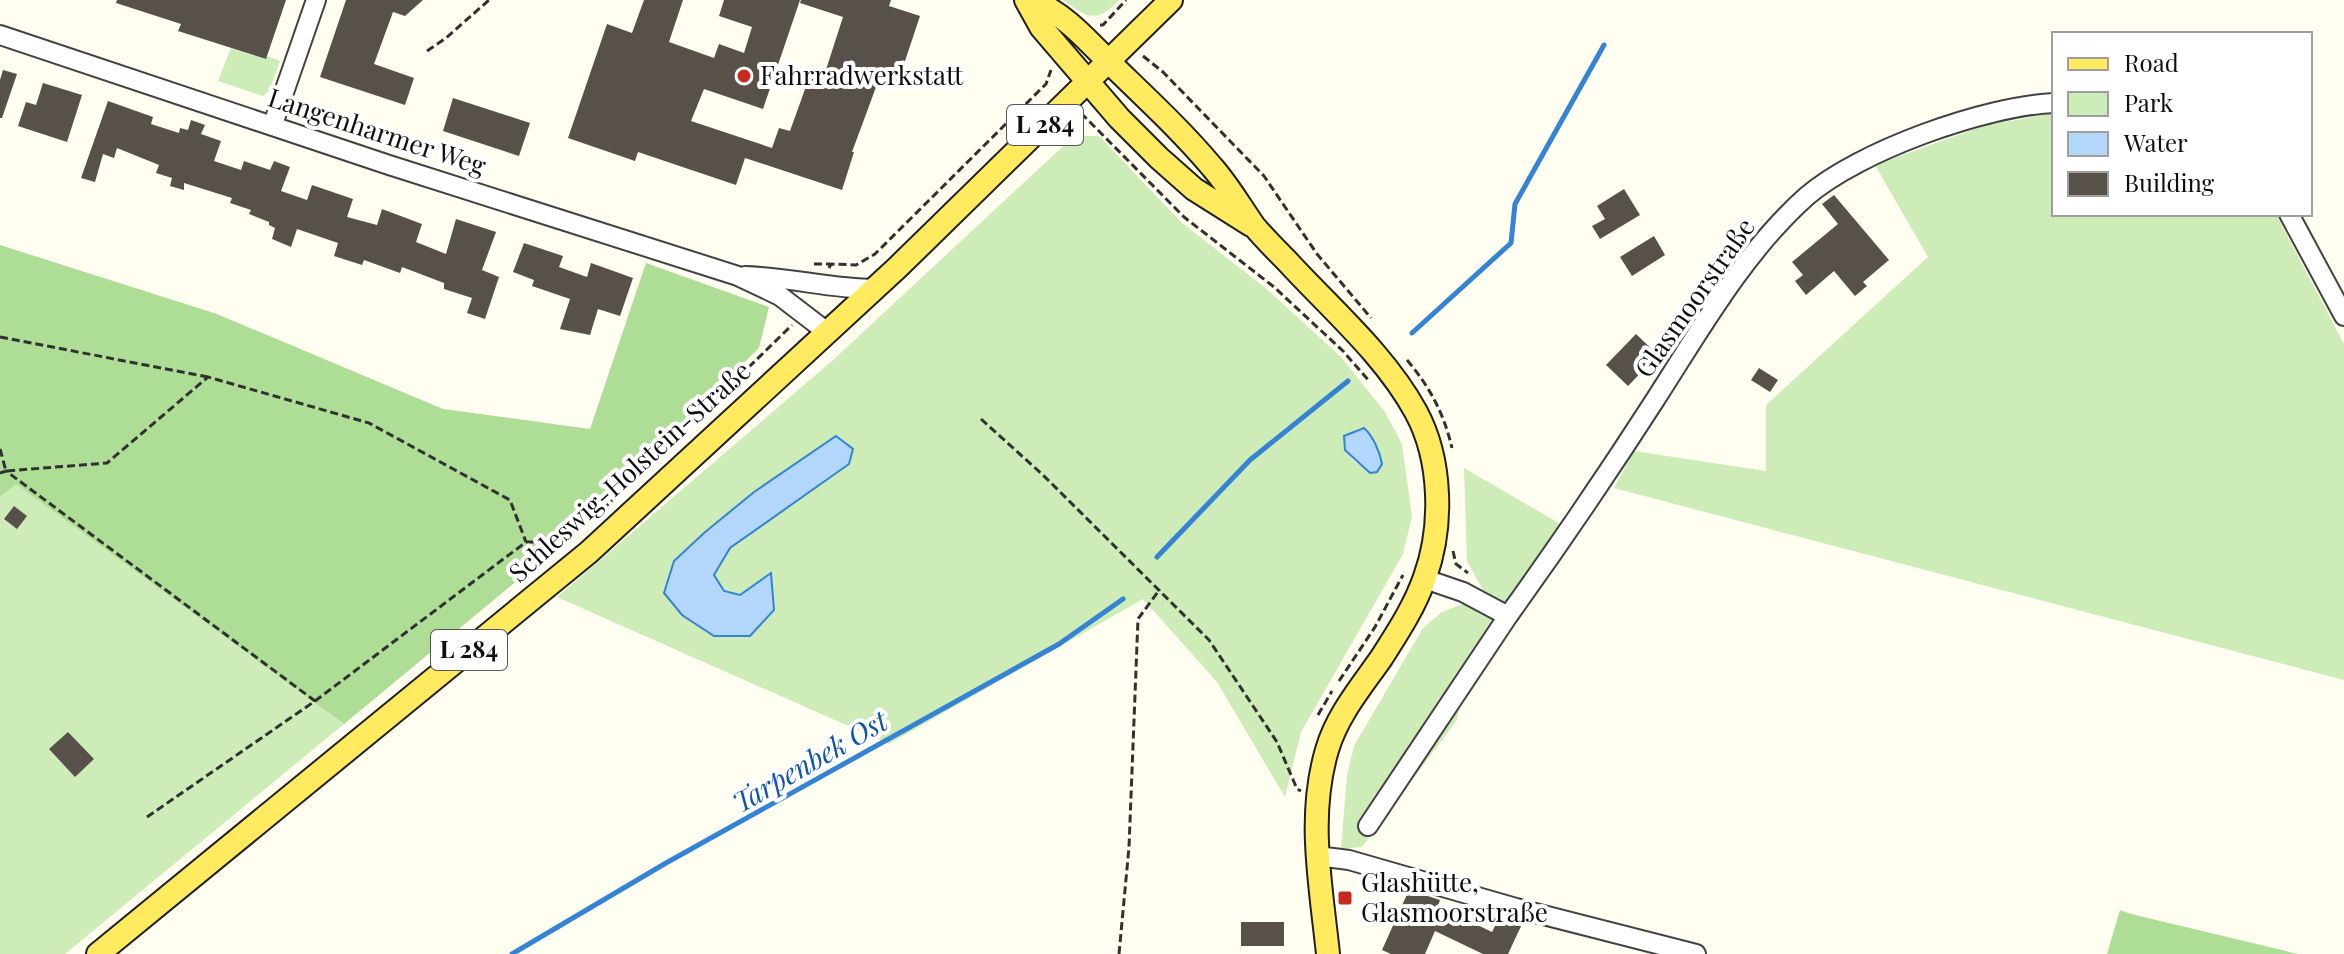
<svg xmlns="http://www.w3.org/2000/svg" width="2344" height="954" font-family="'Playfair Display',serif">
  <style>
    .green { fill: #cdecb7; fill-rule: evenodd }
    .forest { fill: #aede95 }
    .water { fill: #b2d7fa; stroke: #3483d5; stroke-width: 2 }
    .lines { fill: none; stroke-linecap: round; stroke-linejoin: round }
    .stream { stroke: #3483d5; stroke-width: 5 }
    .building { fill: #58514a }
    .minor-casing { stroke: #424242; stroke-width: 22 }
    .major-casing { stroke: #202020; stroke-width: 26 }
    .path { stroke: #313131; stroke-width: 3; stroke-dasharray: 8 4; stroke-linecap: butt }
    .minor { stroke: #fff; stroke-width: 18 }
    .major { stroke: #ffea60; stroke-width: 22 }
    .poi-dot { fill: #c8291e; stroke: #fff; stroke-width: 3 }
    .labels { text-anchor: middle; stroke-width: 8; stroke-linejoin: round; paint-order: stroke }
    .shield { fill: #fff; stroke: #575757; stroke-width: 2 }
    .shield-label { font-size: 24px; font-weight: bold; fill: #0f0f0f }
    .poi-label { font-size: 26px; fill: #0f0f0f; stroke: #fff; text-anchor: start }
    .street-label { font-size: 26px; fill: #0f0f0f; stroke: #fff }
    .water-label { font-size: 28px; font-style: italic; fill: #1055a9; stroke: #fff }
  </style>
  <rect width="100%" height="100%" fill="#fffef0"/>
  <path class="green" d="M 1063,0 L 1119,0 C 1097,24 1087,18 1063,0 Z
    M 231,48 L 265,59 L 267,56 L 280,61 L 269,91 L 263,96 L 218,81 Z
    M 2054,113 L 2054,214 L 2276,214 L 2344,344 L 2344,680 L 1614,488 L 1634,451 L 1766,471 L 1766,405 L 1928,257 L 1875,165 L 1983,126 Z
    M 1074,136 L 1099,136 L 1181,222 L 1269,291 L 1340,356 L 1385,412 L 1402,444 L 1412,516 L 1403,554 L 1301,732 L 1285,797 L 1217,682 L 1143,599 L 889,744 L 557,597 L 833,360 ZM 1364,428 L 1368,431 L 1357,464 L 1345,450 L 1357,429 ZM 849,464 L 730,548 L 714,575 L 724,591 L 741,596 L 770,573 L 714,636 L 674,562 L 754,492 Z
    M 1464,468 L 1562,525 L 1508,604 L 1483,590 L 1467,561 Z
    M 15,483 L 344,724 L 65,954 L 0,954 L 0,497 Z
    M 1466,603 L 1512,625 L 1459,706 L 1457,720 L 1362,847 L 1341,849 L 1347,775 L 1354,746 L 1423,628 L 1442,612 Z"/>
  <path class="forest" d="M 0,245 L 217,314 L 443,409 L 590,429 L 646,263 L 769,307 L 759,348 L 542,560 L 344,724 L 16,484 L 0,497 Z
    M 2120,910 L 2131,914 L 2298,954 L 2107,954 Z"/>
  <path class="water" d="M 1364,428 C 1373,436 1380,452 1382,464 L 1377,472 L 1370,473 L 1345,450 L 1344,436 Z
    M 836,436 L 853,449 L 849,464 L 730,548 L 714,575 L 724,591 L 740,595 L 771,573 L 774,610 L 750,636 L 714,636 L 682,615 L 664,593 L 674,561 L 704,533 L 754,492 Z"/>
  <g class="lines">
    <path class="stream" d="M 1412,333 L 1511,243 L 1515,204 L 1604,45
      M 1157,557 L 1250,460 L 1348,381
      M 512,954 L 666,863 L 1059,644 L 1123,599"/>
  </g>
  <path class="building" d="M 117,0 L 286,0 L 266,59 L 178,31 L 181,24 L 116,3 Z
    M 346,0 L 423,0 L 405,16 L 393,12 L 374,64 L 414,78 L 405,105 L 320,77 Z
    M 644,0 L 683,0 L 669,42 L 714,58 L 719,44 L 744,53 L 752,27 L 719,16 L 724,0 L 800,0 L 763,109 L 704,89 L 691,121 L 772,148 L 779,128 L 790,131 L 809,78 L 822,82 L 843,17 L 800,3 L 801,0 L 891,0 L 889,6 L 920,16 L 897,85 L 879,79 L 852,152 L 854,152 L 842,190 L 745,158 L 736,185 L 638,152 L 635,161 L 568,138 L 607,24 L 632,33 Z
    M 3,70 L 17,74 L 2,118 L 0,118 L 0,80 Z
    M 43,83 L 82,95 L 67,142 L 18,126 L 26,102 L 36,105 Z
    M 453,98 L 530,123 L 519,156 L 443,131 Z
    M 108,101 L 153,117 L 151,124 L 179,133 L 180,128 L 188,130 L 191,120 L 205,125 L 201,134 L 221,141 L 214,161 L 241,170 L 244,161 L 270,170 L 274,161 L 290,167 L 281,191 L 307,200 L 312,185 L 353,199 L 347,217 L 377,225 L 382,209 L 422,224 L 416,242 L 446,254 L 456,219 L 496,232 L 482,270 L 499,277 L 485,319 L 467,313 L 472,298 L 444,289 L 444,283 L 402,267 L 400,273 L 364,260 L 362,265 L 334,256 L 338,243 L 297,229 L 291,247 L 272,239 L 275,228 L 269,225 L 269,222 L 249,214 L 251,210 L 230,203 L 232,198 L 184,183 L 184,190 L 170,186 L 172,178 L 156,173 L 159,165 L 117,148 L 114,158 L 103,154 L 95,182 L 81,178 Z
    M 1624,189 L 1640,215 L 1600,239 L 1592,226 L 1605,219 L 1597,206 Z
    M 1834,195 L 1889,260 L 1863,282 L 1867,286 L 1855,296 L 1834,271 L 1806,295 L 1795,281 L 1803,275 L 1792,262 L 1838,224 L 1822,204 Z
    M 1654,236 L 1665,255 L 1632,276 L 1620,257 Z
    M 524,243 L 563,256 L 559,267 L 587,277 L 591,263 L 633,278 L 620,316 L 598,309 L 590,335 L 560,329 L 570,299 L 532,286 L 534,280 L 513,272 Z
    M 1636,334 L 1658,355 L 1628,386 L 1606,365 Z
    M 1759,368 L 1778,380 L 1770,392 L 1751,380 Z
    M 14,506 L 27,516 L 17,529 L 4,519 Z
    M 68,732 L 94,759 L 75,777 L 49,749 Z
    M 1409,890 L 1440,900 L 1438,906 L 1492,932 L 1500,916 L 1523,922 L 1508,954 L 1483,954 L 1435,931 L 1425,954 L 1391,954 L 1382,950 Z
    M 1241,922 L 1284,922 L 1284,946 L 1241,946 Z"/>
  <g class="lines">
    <defs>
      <path id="minor" d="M 0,35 L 389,165 L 738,276 L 780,296 L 827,332
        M 273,124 L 316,0
        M 2289,214 L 2344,316
        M 745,276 C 789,277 831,289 875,289
        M 1425,579 L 1463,592 L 1508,616 C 1559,545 1608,473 1655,400 C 1700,330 1744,252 1807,196 C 1859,151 1985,106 2054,103
        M 1368,826 L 1508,616
        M 1317,856 L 1349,860 L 1516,908 L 1696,954"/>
      <path id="major" d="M 1026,0 L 1041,27 L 1119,118 L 1159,158 L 1194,189 L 1251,225
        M 1031,0 C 1064,13 1086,39 1110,63 C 1145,97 1181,130 1212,167 C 1228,185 1240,206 1254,226 C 1264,238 1276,250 1287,261 C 1331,309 1385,355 1416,412 C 1442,460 1443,527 1425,577 C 1415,606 1398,632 1382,657 C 1362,686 1337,715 1327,750 C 1307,817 1321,886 1328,954
        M 98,954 L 589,552 L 898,267 L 1171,0"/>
    </defs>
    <use href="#minor" class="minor-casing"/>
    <use href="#major" class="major-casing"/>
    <path class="path" d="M 1100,25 L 1103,25 L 1126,0
      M 427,51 L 446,38 L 489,0
      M 1143,56 L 1163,72 L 1264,176 L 1317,254 L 1371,318
      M 1081,113 L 1184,217 L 1274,287 L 1343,351 L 1370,382
      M 814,264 L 830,264
      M 829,268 L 831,264 L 856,265 L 875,254 L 1046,84 L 1051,70
      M 0,337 L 208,377
      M 1407,360 C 1430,387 1444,414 1452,448
      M 981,419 L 1043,475 L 1209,640 L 1277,742 L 1297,789 L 1301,791
      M 0,449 L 6,471 L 107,463 L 208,377 L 369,423 L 510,500 L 526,542
      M 0,473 L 6,471 L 315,701
      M 594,518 L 792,325
      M 1453,551 L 1456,564 L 1468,573
      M 1339,681 L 1375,627 L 1403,575
      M 1318,715 L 1332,691
      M 147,817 L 315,701 L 526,542 L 549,542 L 565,546
      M 1119,954 L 1129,847 L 1138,619 L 1160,589"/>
    <use href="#minor" class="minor"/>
    <use href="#major" class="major"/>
  </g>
  <g class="poi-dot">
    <circle cx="744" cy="76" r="8"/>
    <rect x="1337" y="890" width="16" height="16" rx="4"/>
  </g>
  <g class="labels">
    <g class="shield">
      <rect x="1007" y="105" width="76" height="40" rx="6"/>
      <rect x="431" y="630" width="76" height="40" rx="6"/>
    </g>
    <g class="shield-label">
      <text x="1045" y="133">L 284</text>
      <text x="469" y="658">L 284</text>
    </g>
    <g class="poi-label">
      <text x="760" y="85">Fahrradwerkstatt</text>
      <text x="1361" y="892">Glashütte,<tspan x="1361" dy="30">Glasmoorstraße</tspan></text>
    </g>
    <g class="street-label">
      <text transform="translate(377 132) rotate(18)" y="9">Langenharmer Weg</text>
      <text transform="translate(1695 298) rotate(-55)" y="9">Glasmoorstraße</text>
      <text transform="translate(630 472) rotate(-42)" y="9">Schleswig-Holstein-Straße</text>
    </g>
    <g class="water-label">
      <text transform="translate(810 762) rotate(-30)" y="10">Tarpenbek Ost</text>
    </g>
  </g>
  <rect x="2052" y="32" width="260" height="184" fill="#ffffff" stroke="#9f9f9f" stroke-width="2"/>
  <rect x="2068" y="58" width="40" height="12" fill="#ffea60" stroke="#9f9f9f" stroke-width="2"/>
  <text x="2124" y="72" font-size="24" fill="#0f0f0f">Road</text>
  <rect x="2068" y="92" width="40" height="24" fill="#cdecb7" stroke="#9f9f9f" stroke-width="2"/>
  <text x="2124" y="112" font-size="24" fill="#0f0f0f">Park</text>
  <rect x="2068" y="132" width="40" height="24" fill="#b2d7fa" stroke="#9f9f9f" stroke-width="2"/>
  <text x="2124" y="152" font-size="24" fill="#0f0f0f">Water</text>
  <rect x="2068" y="172" width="40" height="24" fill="#58514a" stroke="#9f9f9f" stroke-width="2"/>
  <text x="2124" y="192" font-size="24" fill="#0f0f0f">Building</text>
</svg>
